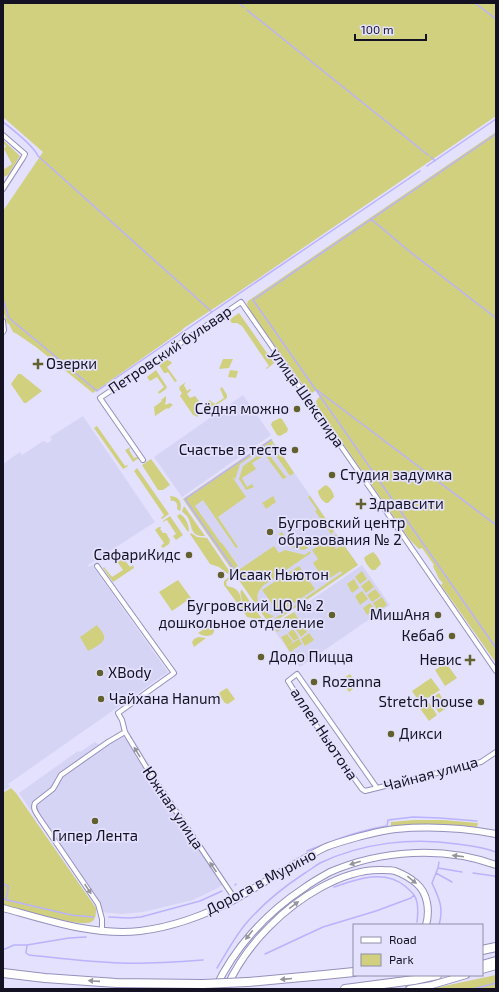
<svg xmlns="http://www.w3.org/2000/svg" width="499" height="992" font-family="'Exo 2',sans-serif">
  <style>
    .built { fill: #d6d4f5 }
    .green { fill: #d0d07e }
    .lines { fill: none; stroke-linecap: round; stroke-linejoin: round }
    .stream { stroke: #bab2fe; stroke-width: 1.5 }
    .street-casing { stroke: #9490bd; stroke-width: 6 }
    .secondary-casing { stroke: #9490bd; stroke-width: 8 }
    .highway-casing { stroke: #9490bd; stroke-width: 10 }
    .street { stroke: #fff; stroke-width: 4 }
    .secondary { stroke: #fff; stroke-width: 6 }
    .highway { stroke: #fff; stroke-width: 8 }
    .highway-bridge-casing { stroke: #9490bd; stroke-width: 10; stroke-linecap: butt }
    .highway-bridge { stroke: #fff; stroke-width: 8 }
    .oneway { fill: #95949c }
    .poi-dot { fill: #62612e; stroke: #e3e1fe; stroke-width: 1.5 }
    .labels { text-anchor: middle; stroke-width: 3.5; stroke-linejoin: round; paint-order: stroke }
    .street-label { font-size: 15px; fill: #141222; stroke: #e3e1fe }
    .poi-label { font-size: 15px; fill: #141222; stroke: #e3e1fe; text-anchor: start }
  </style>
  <rect width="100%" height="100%" fill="#e3e1fe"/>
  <path class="built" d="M 243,395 L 271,435 L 182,497 L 154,457 Z
    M 83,416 L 155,522 L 88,565 L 89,567 L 92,565 L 168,672 L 8,784 L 10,787 L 3,791 L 3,464 L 20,452 L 22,455 L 43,441 L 48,443 L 52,440 L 50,437 Z
    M 271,439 L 358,565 L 270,625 L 183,499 Z
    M 362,565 L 390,605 L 300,667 L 272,627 Z
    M 126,727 L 156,776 L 227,882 L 216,889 L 193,900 L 143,912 L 122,914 L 100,912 L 19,793 L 78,751 L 80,752 L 95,742 L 100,745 Z"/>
  <path class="green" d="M 3,3 L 496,3 L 496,116 L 237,293 L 184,328 L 181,331 L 93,393 L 36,347 L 17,334 L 13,332 L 9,324 L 7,323 L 3,310 L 3,211 L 43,152 L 3,117 Z
    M 496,132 L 496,663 L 441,585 L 443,583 L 439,579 L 433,566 L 434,565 L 422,548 L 419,549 L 410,540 L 317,406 L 316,401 L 320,396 L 317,390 L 310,394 L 308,392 L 249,309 L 247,304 L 248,301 Z
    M 3,140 L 20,156 L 8,175 L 4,177 L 3,177 L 3,170 L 12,164 L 4,149 L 6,146 L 3,143 Z
    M 239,313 L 274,363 L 267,369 L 266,368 L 269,366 L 242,326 L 237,323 L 232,323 L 229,320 Z
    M 223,359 L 233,359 L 229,368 L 219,369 Z
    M 167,360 L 170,361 L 172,363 L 167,367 L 177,381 L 175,382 L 168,372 L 166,373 L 164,373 L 159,365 Z
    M 156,370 L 167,387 L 166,389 L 159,394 L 158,392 L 164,387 L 157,377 L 150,381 L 147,377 Z
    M 230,370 L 238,371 L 236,378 L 228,377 Z
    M 18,374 L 21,374 L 42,391 L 26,403 L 24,403 L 11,384 Z
    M 186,382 L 184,385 L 187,391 L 190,389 L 191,390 L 187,394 L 190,398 L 195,396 L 199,401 L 198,402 L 200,404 L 195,408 L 199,414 L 198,416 L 197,417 L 194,415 L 193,415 L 180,396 L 182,393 L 179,389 L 180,388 L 179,387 Z
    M 222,387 L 227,395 L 227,398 L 213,407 L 211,407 L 207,402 L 210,400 L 213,403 L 214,403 L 215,404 L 224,398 C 222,394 222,392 220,389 Z
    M 166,396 L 166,400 L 165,405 L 170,403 L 173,405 L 168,409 L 167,408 L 155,416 L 154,407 L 162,401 L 161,400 Z
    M 280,418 L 282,419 L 288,429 L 287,432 L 280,436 L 277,435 L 271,425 L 272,422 Z
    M 97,426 L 125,466 L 127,465 L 128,466 L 123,469 L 94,428 Z
    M 271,439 L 274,443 L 270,446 L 268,445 L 240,464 L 235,480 L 234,477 L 233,478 L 246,497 L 218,517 L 238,547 L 236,548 L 203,500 L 195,506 L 221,543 L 222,543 L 238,566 L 232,570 L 183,499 Z
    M 275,444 L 294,473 L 290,476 L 270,447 Z
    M 131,447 L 129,450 L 134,458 L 137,457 L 139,458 L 133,462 L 125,450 Z
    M 266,450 L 269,451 L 272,455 L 271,457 L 285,476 L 286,476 L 287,477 L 283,479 L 265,455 L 252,463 L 256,469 L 242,478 L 247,487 L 252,484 L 254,487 L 246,490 L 239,479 L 243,466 Z
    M 151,459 L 170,485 L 163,490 L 158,490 L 142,465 Z
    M 137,468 L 169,514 L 162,519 L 161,518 L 164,515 L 134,471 Z
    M 326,485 C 330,487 334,493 334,497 L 328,503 L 326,503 C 322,501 318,495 318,491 L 324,486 Z
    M 170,496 C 178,496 183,502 180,511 L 177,509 C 178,504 176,500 171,501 Z
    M 273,496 L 276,502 L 266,509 L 262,502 L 264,502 Z
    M 310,496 L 334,531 L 331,534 L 315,511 L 317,510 L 308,497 Z
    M 184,506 L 205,536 C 189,537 193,525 187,516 C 186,515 182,512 182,511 Z
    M 180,514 C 186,518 188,523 189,530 L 188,532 L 177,516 Z
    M 170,516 L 183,535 L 176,540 L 173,536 L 176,534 L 167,520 L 163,522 L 163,521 Z
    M 159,527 L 161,527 L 161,528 L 160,529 L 163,533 L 166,533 L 170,540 L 169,544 L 163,548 L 161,546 L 164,543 L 155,530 Z
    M 282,532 L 290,544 L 301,537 L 308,548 L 304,550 C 289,547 287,547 279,534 Z
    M 191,533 L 197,537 L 207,538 L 230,572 L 228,574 L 219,567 L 210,564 L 190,534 Z
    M 336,534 L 358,565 L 270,625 L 234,573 L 274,546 L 279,553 L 285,550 L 305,555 L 310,551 L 311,553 L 264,585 C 262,587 259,590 258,593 C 255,604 265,614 274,616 L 269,619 L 271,621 L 342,573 L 341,571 L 325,581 L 313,563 L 318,559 L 312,550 L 328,540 L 331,540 L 336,549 L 340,546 L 334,539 L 334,536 Z
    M 373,552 C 376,554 380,560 381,564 L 375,570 L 372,570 C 369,568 365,562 364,558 L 366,556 Z
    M 121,555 L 130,567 L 133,565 L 134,568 L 113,582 L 103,568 L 104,567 L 112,577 L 123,570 L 115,559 Z
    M 299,566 L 315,589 L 279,613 L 262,590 Z
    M 362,571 L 367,579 L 360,584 L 355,577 Z
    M 229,577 L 229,579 L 226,582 C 227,583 226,585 227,586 C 229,587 232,587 234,588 C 241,592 242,600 240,607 L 224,585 L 224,581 Z
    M 354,579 L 359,588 L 352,593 L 347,584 Z
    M 178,580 L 191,598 L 172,611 L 159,592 Z
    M 369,580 L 374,587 L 366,593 L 361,586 Z
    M 375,589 L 381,596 L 372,602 L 367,595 Z
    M 241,590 L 242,590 L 265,623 L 257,622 L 252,618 L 247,617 L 241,608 C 244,600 239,596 241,590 Z
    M 362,591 L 368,599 L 360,605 L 355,596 Z
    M 382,597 L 387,605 L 378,611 L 373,603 Z
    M 370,603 L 375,609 L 367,615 L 363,608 Z
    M 294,612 L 299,620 L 289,626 L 284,618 Z
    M 283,620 L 286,626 L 277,632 L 273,626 Z
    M 212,624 C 219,636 207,639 198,633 Z
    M 301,624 L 307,632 L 301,637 L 295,628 Z
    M 97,625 C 99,628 103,632 104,636 C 106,643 93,648 88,651 L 80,637 Z
    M 293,629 L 299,638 L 294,641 L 288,633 Z
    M 309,633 L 314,640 L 305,646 L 301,639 Z
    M 287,634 L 293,642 L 288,646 L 299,639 L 302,644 L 290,652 L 281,637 Z
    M 198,637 L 206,638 L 194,647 L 192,642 L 194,639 Z
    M 446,663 L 457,678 L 445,686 L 435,670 Z
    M 350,674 L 358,685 L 349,692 L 341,680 Z
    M 431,678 L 440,690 L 420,703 L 412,691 Z
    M 227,688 L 235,699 L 228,704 L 225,703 L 219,695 L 220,692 Z
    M 439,693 L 448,707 L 439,713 L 430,699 Z
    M 428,701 L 437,715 L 429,721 L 419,707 Z
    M 11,788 L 16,793 L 96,908 C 96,913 96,920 91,922 C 81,928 17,909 3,905 L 3,793 Z
    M 414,820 L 443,820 L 478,823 L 477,827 C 448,824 420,824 391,826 L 391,822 Z
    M 496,975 L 496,989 L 430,989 Z"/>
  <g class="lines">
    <path class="stream" d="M 239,3 L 244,7
      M 475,3 L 496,19
      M 247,10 L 428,155
      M 3,122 C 13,130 33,145 38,156 L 211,311
      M 496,134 L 253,300 L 496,648
      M 431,157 L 435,161
      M 427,166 L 496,119
      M 371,219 L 409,251 L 496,318
      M 3,299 L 9,318 L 97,391 L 212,312 L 420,171
      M 317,390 L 496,525
      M 233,568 L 185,499 L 271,440
      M 307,851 C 332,841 360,830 387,826 L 388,820 L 413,817 L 440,818 L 477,821
      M 438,868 L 462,872
      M 436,873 L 452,882
      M 473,873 L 494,876 L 496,877
      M 3,884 L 8,886 L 8,890 L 6,899
      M 235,885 L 236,884
      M 334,887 C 357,879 384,869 405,886 C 408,889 412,892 414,895 C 419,902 418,914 417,922
      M 3,899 L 71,915 L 93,917
      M 109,917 L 129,918 L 141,917 L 200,901 L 222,891
      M 439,925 C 444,908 439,898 432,883 L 438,868 L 439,862
      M 27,945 L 26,953 L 29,955 C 59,958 90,962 120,963 C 148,964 176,962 203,960
      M 3,949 L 5,949 L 14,945 L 27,945 L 69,938 L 86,937
      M 265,954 L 323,927 L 376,911 L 411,898 L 414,895
      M 217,968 C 227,952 236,934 249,920 C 265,902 285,886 305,873 C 310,870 315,866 320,863 C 362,843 412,837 457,844 C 472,846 482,847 496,852
      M 473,989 L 496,983"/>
    <defs>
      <path id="street" d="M 3,135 L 25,154 L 23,158 L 3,189
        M 3,321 L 4,330 L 3,332
        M 143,460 L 100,398 L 241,302 L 388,514 L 496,671
        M 97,566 L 174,673 L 118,713 L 122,720 L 125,732 L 148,770 L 184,823 L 235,899
        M 377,788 L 297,674 L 288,681 L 320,731 L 362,789 L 365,791 L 481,762 L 496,752
        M 102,931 L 102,919 L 98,904 L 40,819 C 37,814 32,809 35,803 L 53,789 L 61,775 L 108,742 L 125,732"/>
      <path id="secondary" d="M 3,908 C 47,920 93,936 140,931 C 173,927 205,915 234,900 C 250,891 266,881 281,872 C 296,864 311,854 326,847 C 336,843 347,840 358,837 C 370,834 383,830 396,829 C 429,826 463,828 496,834
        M 482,970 L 496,966
        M 215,989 C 234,948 266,913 304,888 C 312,882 321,877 330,872 C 381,850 443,846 496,865
        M 226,989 C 236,966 252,944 269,927 C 296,899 343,868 383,870 C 387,870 391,870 395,871 C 403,874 410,878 416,883 C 428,893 430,911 426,925
        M 409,989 L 432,985 L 466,975"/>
      <path id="highway" d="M 482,950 L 496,947
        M 482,965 L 496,961
        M 3,973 L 45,978 L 116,983 L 203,984
        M 248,982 L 324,975 L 354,972
        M 345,989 L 414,980 L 437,975"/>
    </defs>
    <use href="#street" class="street-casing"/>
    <use href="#secondary" class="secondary-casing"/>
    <use href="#highway" class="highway-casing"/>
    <use href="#street" class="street"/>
    <use href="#secondary" class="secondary"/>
    <use href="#highway" class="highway"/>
    <defs>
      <path id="highway-bridge" d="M 203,984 L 248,982"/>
    </defs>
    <use href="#highway-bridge" class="highway-bridge-casing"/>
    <use href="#highway-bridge" class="highway-bridge"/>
  </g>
  <defs><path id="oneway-solid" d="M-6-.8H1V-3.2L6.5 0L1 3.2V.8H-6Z"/></defs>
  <g class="oneway">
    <use href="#oneway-solid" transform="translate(137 752) rotate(-121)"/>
    <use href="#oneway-solid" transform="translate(458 856) rotate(-173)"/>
    <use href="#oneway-solid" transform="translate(355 863) rotate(163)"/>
    <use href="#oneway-solid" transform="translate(213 867) rotate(-124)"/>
    <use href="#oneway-solid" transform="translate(412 880) rotate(39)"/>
    <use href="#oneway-solid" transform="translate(88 889) rotate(56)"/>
    <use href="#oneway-solid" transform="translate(294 905) rotate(-37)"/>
    <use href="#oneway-solid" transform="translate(249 935) rotate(128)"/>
    <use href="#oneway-solid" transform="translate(286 979) rotate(175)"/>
    <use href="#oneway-solid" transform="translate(94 981) rotate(-176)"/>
  </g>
  <g class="poi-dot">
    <path d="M36 358h4v4h4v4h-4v4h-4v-4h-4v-4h4z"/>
    <circle cx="297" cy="409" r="4"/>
    <circle cx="295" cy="450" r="4"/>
    <circle cx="332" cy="475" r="4"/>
    <path d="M359 498h4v4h4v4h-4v4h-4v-4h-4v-4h4z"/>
    <circle cx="270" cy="532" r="4"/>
    <circle cx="189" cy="555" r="4"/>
    <circle cx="221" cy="575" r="4"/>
    <circle cx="332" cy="615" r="4"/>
    <circle cx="438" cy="615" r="4"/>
    <circle cx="452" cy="636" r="4"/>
    <circle cx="261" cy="657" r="4"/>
    <path d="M468 654h4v4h4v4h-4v4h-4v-4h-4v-4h4z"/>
    <circle cx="100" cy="673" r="4"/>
    <circle cx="314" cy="682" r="4"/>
    <circle cx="101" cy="699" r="4"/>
    <circle cx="481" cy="702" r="4"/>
    <circle cx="391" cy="734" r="4"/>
    <circle cx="95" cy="821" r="4"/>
  </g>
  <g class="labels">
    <g class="street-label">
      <text transform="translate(170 350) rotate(-34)" y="5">Петровский бульвар</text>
      <text transform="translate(307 398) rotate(55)" y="5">улица Шекспира</text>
      <text transform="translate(324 734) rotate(56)" y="5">аллея Ньютона</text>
      <text transform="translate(431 774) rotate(-15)" y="5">Чайная улица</text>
      <text transform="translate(173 808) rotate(56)" y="5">Южная улица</text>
      <text transform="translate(261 882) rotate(-28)" y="5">Дорога в Мурино</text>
    </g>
    <g class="poi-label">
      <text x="46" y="369">Озерки</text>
      <text x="289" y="414" text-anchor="end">Сёдня можно</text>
      <text x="287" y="455" text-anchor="end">Счастье в тесте</text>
      <text x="340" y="480">Студия задумка</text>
      <text x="369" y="509">Здравсити</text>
      <text x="278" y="528">Бугровский центр<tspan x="278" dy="17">образования № 2</tspan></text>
      <text x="181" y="560" text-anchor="end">СафариКидс</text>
      <text x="229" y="580">Исаак Ньютон</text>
      <text x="324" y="611" text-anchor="end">Бугровский ЦО № 2<tspan x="324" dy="17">дошкольное отделение</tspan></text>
      <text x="430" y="620" text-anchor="end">МишАня</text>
      <text x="444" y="641" text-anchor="end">Кебаб</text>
      <text x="269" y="662">Додо Пицца</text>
      <text x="462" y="665" text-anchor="end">Невис</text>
      <text x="108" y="678">XBody</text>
      <text x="322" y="687">Rozanna</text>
      <text x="109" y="704">Чайхана Hanum</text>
      <text x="473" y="707" text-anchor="end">Stretch house</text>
      <text x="399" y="739">Дикси</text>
      <text x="95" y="841" text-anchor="middle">Гипер Лента</text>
    </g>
  </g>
  <rect width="499" height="992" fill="none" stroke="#141222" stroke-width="8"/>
  <rect x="353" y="924" width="130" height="52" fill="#e3e1fe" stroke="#908ea6"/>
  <rect x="361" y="937" width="20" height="6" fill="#ffffff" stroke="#908ea6"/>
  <text x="389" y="944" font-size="12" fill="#141222">Road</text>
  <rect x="361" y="954" width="20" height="12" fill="#d0d07e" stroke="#908ea6"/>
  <text x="389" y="964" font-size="12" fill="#141222">Park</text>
  <path d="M355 34v6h71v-6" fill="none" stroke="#141222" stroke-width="2"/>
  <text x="361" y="34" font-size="12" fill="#141222" stroke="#e3e1fe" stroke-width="3" paint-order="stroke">100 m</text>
</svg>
